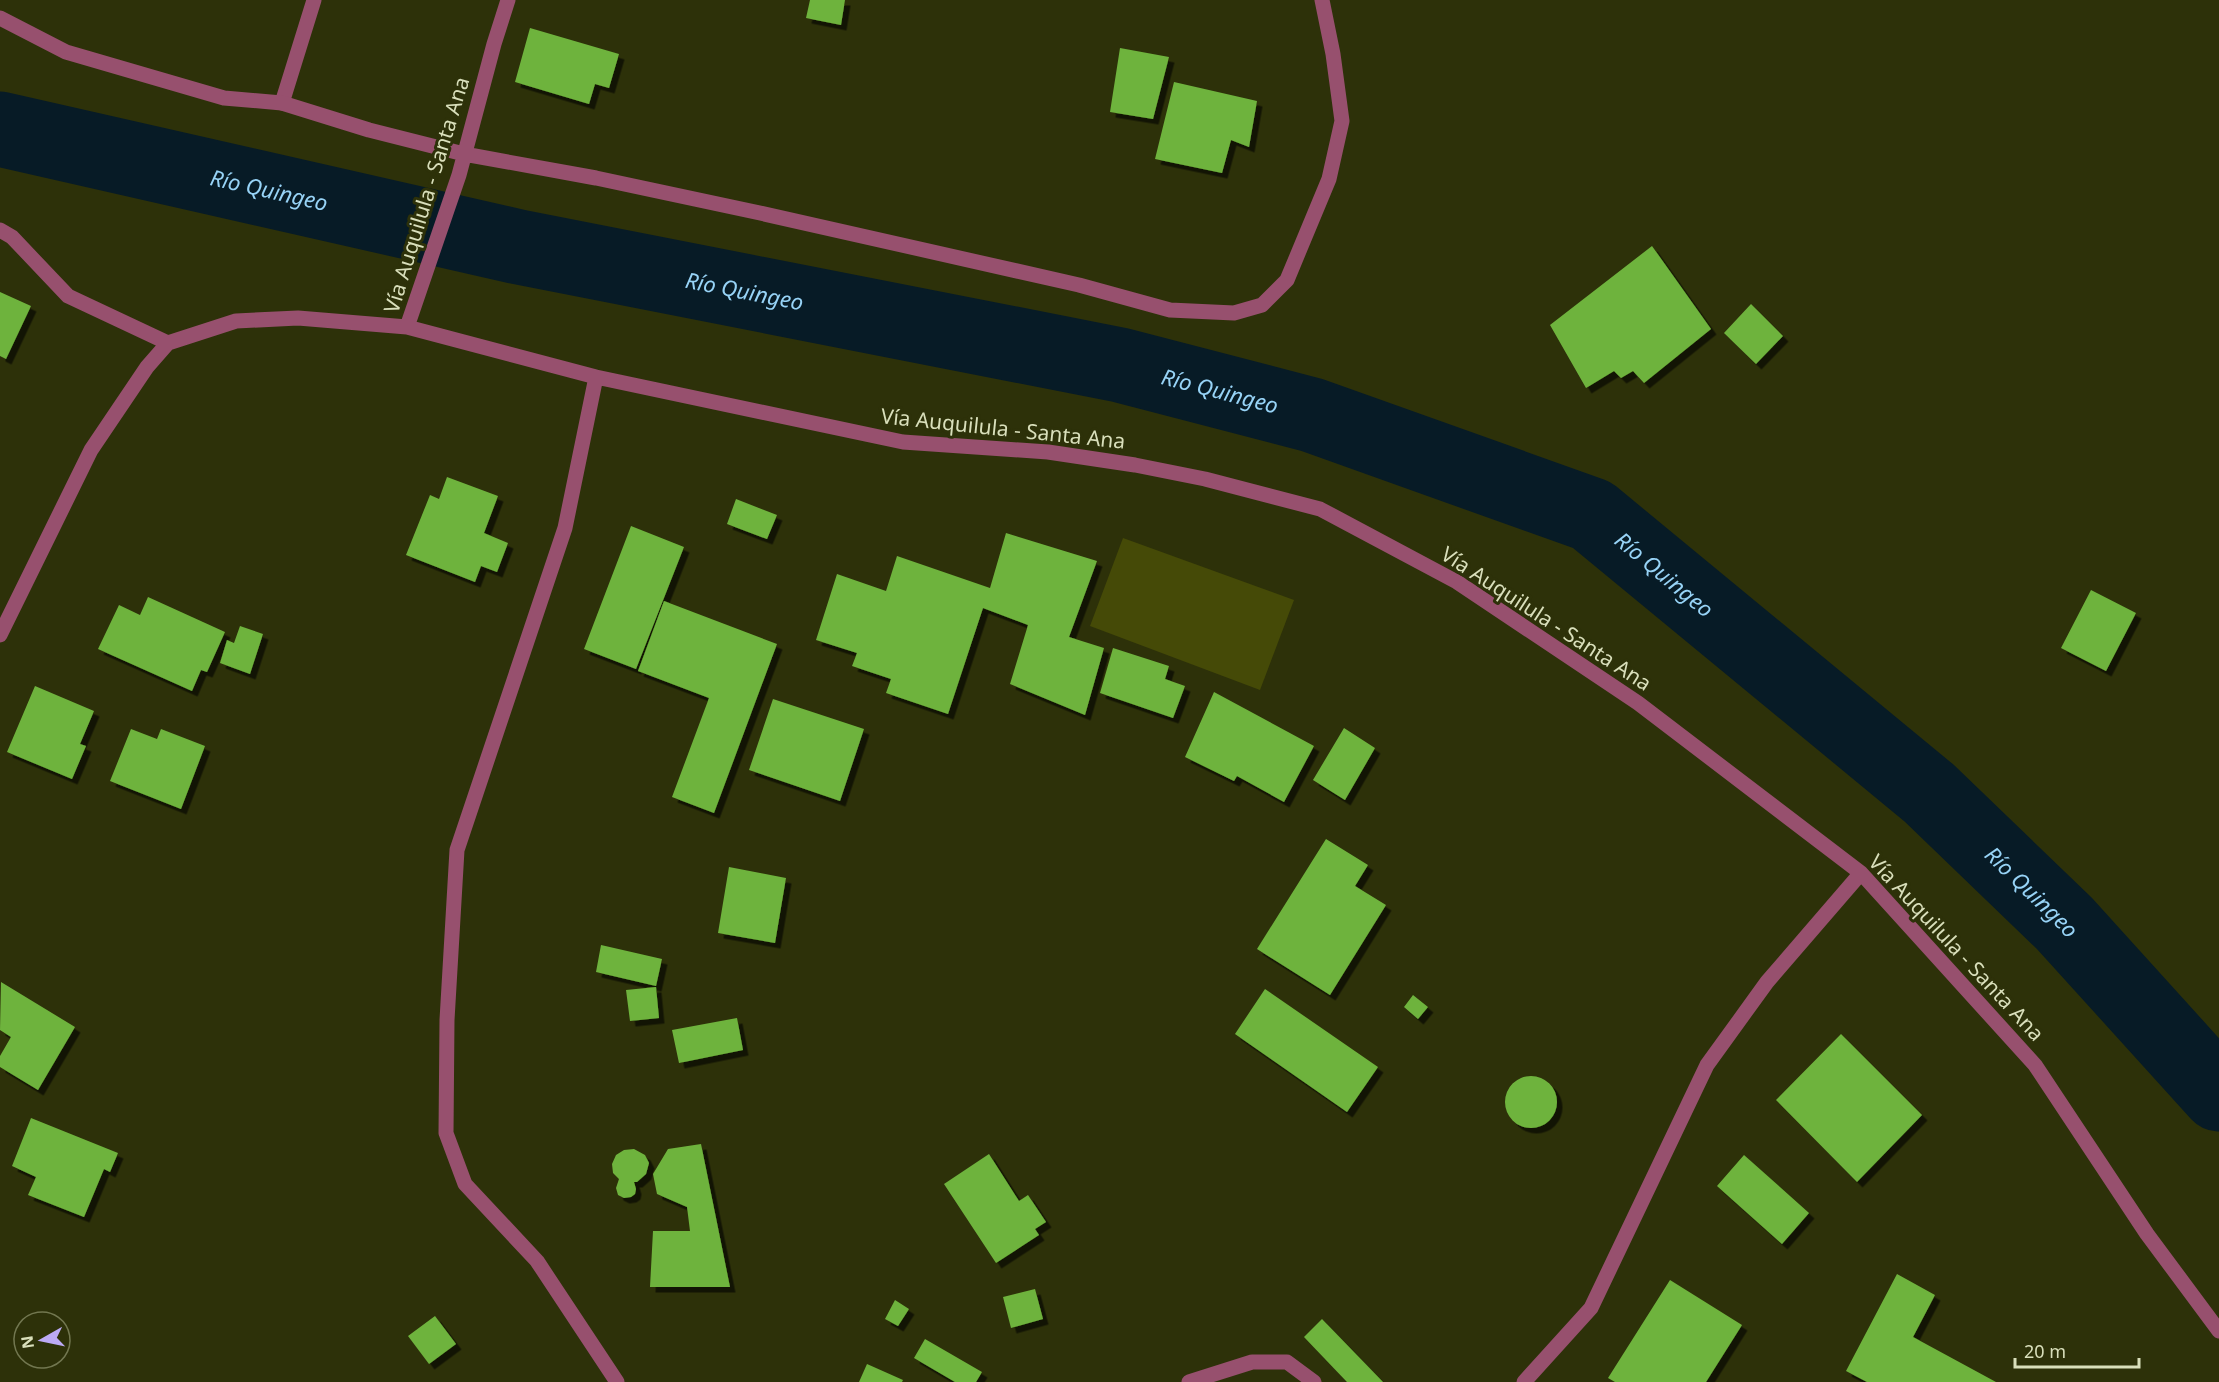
<svg xmlns="http://www.w3.org/2000/svg" width="2219" height="1382" font-family="'Noto Sans',sans-serif">
  <style>
    .green { fill: #454a07 }
    .lines { fill: none; stroke-linecap: round; stroke-linejoin: round }
    .river { stroke: #071b26; stroke-width: 75 }
    .building { fill: #6eb33d; filter: url(#shadow) }
    .service { stroke: #97506e; stroke-width: 15 }
    .minor { stroke: #97506e; stroke-width: 15 }
    .labels { text-anchor: middle; stroke-width: 6; stroke-linejoin: round; paint-order: stroke }
    .street-label { font-size: 21px; fill: #d9dfbb; stroke: #2d3109 }
    .water-label { font-size: 22px; font-style: italic; fill: #97d3f6; stroke: #2d3109 }
  </style>
  <defs>
    <filter id="shadow"><feDropShadow dx="5.5" dy="5.5" stdDeviation="0" flood-color="#0009"/></filter>
  </defs>
  <rect width="100%" height="100%" fill="#2d3109"/>
  <path class="green" d="M 1123,538 L 1294,600 L 1260,690 L 1090,626 Z"/>
  <g class="lines">
    <path class="river" id="s1" d="M 0,129 L 519,247 L 1120,365 L 1312,415 L 1592,515 L 1929,793 L 2064,923 L 2219,1094"/>
  </g>
  <path class="building" d="M 810,0 L 845,0 L 841,25 L 806,18 Z
    M 530,28 L 619,54 L 609,88 L 595,84 L 589,104 L 515,82 Z
    M 1120,48 L 1169,57 L 1153,119 L 1110,112 Z
    M 1174,82 L 1257,101 L 1249,147 L 1231,140 L 1222,173 L 1155,159 Z
    M 1652,246 L 1711,329 L 1644,383 L 1633,371 L 1621,378 L 1614,371 L 1586,388 L 1550,325 Z
    M 0,292 L 31,306 L 6,359 L 0,356 Z
    M 1751,304 L 1783,336 L 1756,364 L 1724,333 Z
    M 447,477 L 498,496 L 484,533 L 508,543 L 497,572 L 481,566 L 475,582 L 406,555 L 430,495 L 439,499 Z
    M 736,499 L 777,515 L 767,539 L 727,524 Z
    M 631,526 L 684,547 L 636,669 L 584,649 Z
    M 1006,533 L 1097,561 L 1069,637 L 1104,648 L 1085,715 L 1010,684 L 1028,625 L 983,608 L 948,714 L 886,693 L 891,679 L 852,666 L 857,653 L 816,640 L 837,574 L 886,591 L 897,556 L 990,588 Z
    M 2091,590 L 2136,613 L 2106,671 L 2061,648 Z
    M 148,597 L 225,632 L 207,672 L 201,670 L 192,691 L 98,649 L 119,605 L 140,615 Z
    M 664,601 L 777,644 L 714,813 L 672,797 L 709,698 L 638,671 Z
    M 240,626 L 263,634 L 250,674 L 220,663 L 227,640 L 234,643 Z
    M 1113,648 L 1169,666 L 1165,679 L 1185,686 L 1173,718 L 1100,693 Z
    M 35,686 L 94,711 L 80,744 L 86,746 L 72,779 L 7,752 Z
    M 1214,692 L 1314,746 L 1284,802 L 1237,776 L 1234,781 L 1185,757 Z
    M 773,699 L 864,729 L 840,801 L 749,770 Z
    M 1344,728 L 1375,748 L 1345,800 L 1313,780 Z
    M 131,729 L 157,739 L 161,729 L 205,746 L 181,809 L 110,781 Z
    M 1326,839 L 1368,865 L 1355,886 L 1386,905 L 1330,995 L 1257,949 Z
    M 729,867 L 786,878 L 775,943 L 718,933 Z
    M 601,945 L 662,959 L 656,986 L 596,972 Z
    M 1,982 L 75,1027 L 38,1090 L 0,1067 L 0,1056 L 11,1037 L 0,1030 Z
    M 656,987 L 659,1018 L 630,1021 L 626,990 Z
    M 1265,989 L 1378,1067 L 1347,1112 L 1235,1034 Z
    M 1413,995 L 1428,1007 L 1418,1019 L 1404,1007 Z
    M 737,1018 L 743,1050 L 679,1063 L 672,1030 Z
    M 1841,1034 L 1922,1115 L 1857,1182 L 1776,1100 Z
    M1505 1102a26 26 0 1 1 52 0a26 26 0 1 1-52 0Z
    M 31,1118 L 118,1153 L 110,1172 L 104,1169 L 84,1217 L 28,1195 L 36,1177 L 12,1166 Z
    M 701,1144 L 730,1287 L 650,1287 L 653,1231 L 690,1231 L 687,1207 L 657,1194 L 653,1174 L 668,1149 Z
    M 634,1149 L 645,1155 L 649,1163 L 646,1174 L 637,1182 L 634,1182 L 636,1189 L 635,1194 L 631,1197 L 624,1198 L 618,1195 L 616,1188 L 619,1179 L 613,1173 L 612,1164 L 616,1155 L 624,1150 Z
    M 989,1154 L 1019,1201 L 1028,1195 L 1046,1222 L 1035,1229 L 1039,1235 L 996,1263 L 944,1184 Z
    M 1744,1155 L 1809,1213 L 1782,1244 L 1717,1186 Z
    M 1897,1274 L 1935,1295 L 1913,1337 L 1996,1382 L 1867,1382 L 1846,1371 Z
    M 1670,1280 L 1742,1325 L 1706,1382 L 1615,1382 L 1608,1378 Z
    M 1035,1289 L 1043,1319 L 1011,1328 L 1003,1297 Z
    M 895,1300 L 909,1309 L 898,1326 L 885,1319 Z
    M 435,1316 L 456,1344 L 429,1364 L 408,1336 Z
    M 1322,1319 L 1383,1382 L 1347,1382 L 1304,1337 Z
    M 925,1339 L 982,1372 L 976,1382 L 955,1382 L 914,1358 Z
    M 867,1364 L 903,1380 L 902,1382 L 859,1382 Z"/>
  <g class="lines">
    <path class="service" d="M 282,103 L 314,0
      M 1189,1382 L 1252,1362 L 1287,1362 L 1314,1382"/>
    <path class="minor" d="M 0,18 L 66,52 L 224,98 L 282,103 L 369,130 L 464,154 L 596,178 L 760,213 L 1079,285 L 1170,310 L 1234,313 L 1262,305 L 1287,280 L 1329,179 L 1342,121 L 1333,54 L 1322,0
      M 0,230 L 12,237 L 68,296 L 168,343
      M 407,327 L 459,175 L 494,44 L 508,0
      M 596,377 L 565,528 L 457,850 L 447,1020 L 446,1133 L 465,1184 L 537,1261 L 617,1382
      M 0,635 L 91,450 L 147,367 L 168,343 L 236,321 L 298,318 L 407,327 L 596,377 L 903,442 L 1048,452 L 1135,465 L 1205,479 L 1320,509 L 1457,582 L 1638,703 L 1861,873 L 2035,1065 L 2147,1234 L 2219,1331
      M 1524,1382 L 1591,1308 L 1707,1065 L 1767,982 L 1861,873"/>
  </g>
  <g class="labels">
    <g class="street-label">
      <text transform="translate(427 195) rotate(-73)" y="7">Vía Auquilula - Santa Ana</text>
      <text transform="translate(1003 429) rotate(6)" y="7">Vía Auquilula - Santa Ana</text>
      <text transform="translate(1546 619) rotate(33)" y="7">Vía Auquilula - Santa Ana</text>
      <text transform="translate(1956 948) rotate(47)" y="7">Vía Auquilula - Santa Ana</text>
    </g>
    <g class="water-label">
      <text dy="8" stroke="none"><textPath href="#s1" startOffset="276">Río Quingeo</textPath></text>
      <text dy="8" stroke="none"><textPath href="#s1" startOffset="762">Río Quingeo</textPath></text>
      <text dy="8" stroke="none"><textPath href="#s1" startOffset="1248">Río Quingeo</textPath></text>
      <text dy="8" stroke="none"><textPath href="#s1" startOffset="1734">Río Quingeo</textPath></text>
      <text dy="8" stroke="none"><textPath href="#s1" startOffset="2220">Río Quingeo</textPath></text>
    </g>
  </g>
  <g transform="translate(42 1340) rotate(261)"><circle r="28" fill="#2d3109" stroke="#727750" stroke-width="1.5"/>
  <path d="M0-4.5L10 22L0 15L-10 22Z" fill="#bcaaf6"/>
  <text y="-9" font-size="16" font-weight="bold" text-anchor="middle" fill="#d9dfbb">N</text>
  </g>
  <path d="M2015 1358v9h124v-9" fill="none" stroke="#d9dfbb" stroke-width="3"/>
  <text x="2024" y="1358" font-size="18" fill="#d9dfbb" stroke="#2d3109" stroke-width="4.5" paint-order="stroke">20 m</text>
</svg>
